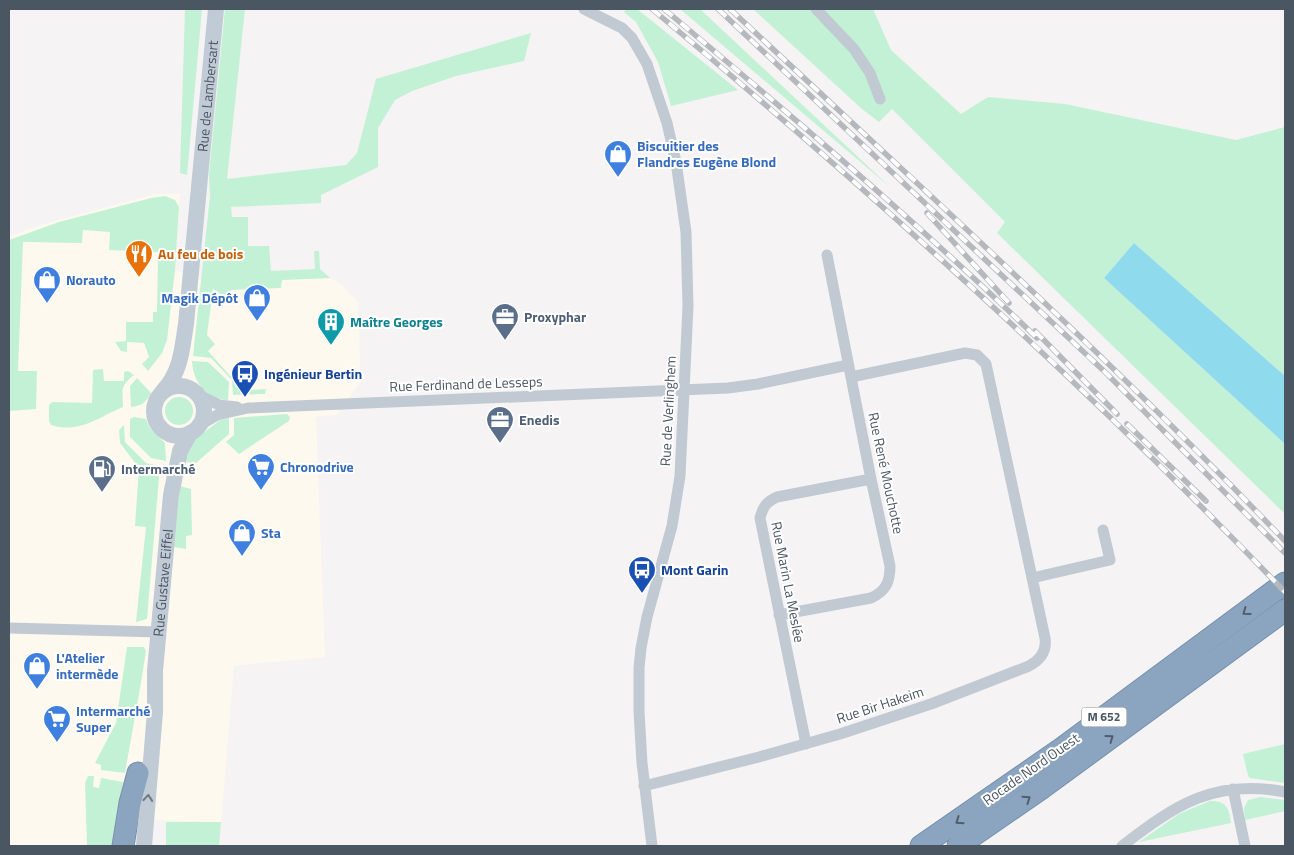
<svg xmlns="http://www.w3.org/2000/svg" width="1294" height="855" font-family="'Titillium Web',sans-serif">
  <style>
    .commercial { fill: #fdf9ef }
    .green { fill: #c3f1d5 }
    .water { fill: #90daee }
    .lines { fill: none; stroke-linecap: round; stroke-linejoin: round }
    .highway-casing { stroke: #7690ad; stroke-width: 23 }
    .street { stroke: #c1cad2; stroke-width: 11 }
    .secondary { stroke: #c1cbd6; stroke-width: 16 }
    .highway { stroke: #8ba5c1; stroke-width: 21 }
    .rail-casing { stroke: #b5b8bd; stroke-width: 5.5 }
    .rail { stroke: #fff; stroke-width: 4; stroke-dasharray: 11; stroke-linecap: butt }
    .oneway { stroke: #505e6b }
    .oneway2 { stroke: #6e7984 }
    .labels { text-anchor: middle; stroke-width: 4; stroke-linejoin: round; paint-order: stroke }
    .shield { fill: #fff; stroke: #808990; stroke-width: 1 }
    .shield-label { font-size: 12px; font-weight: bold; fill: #4a5661 }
    .street-label { font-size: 14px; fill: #4a5661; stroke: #fff }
    .shop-label { font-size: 14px; font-weight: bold; fill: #366cbe; stroke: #fff; text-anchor: start }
    .food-label { font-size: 14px; font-weight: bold; fill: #c56008; stroke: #fff; text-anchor: start }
    .service-label { font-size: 14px; font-weight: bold; fill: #4e5e75; stroke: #fff; text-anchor: start }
    .culture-label { font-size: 14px; font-weight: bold; fill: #0d838f; stroke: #fff; text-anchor: start }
    .transit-label { font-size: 14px; font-weight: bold; fill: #164399; stroke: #fff; text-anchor: start }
  </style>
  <rect width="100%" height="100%" fill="#f5f3f3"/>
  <path class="commercial" d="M 155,194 L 180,194 L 175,270 L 207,282 L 330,278 L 341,284 L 358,302 L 361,381 L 337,415 L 316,417 L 325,657 L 234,666 L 221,822 L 117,819 L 91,846 L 9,846 L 9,236 L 44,224 Z"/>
  <path class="green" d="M 185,9 L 202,9 L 187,175 L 180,173 Z
    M 225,9 L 245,9 L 227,179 L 346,165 L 357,153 L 376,79 L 531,33 L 524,61 L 456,76 L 412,91 L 395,100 L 378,128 L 378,167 L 321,195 L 321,203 L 231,207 L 232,217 L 248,217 L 248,246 L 269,246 L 271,271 L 315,269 L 314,251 L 319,251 L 320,269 L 330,278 L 282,280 L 281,288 L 231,290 L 230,295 L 222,295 L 213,289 L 207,335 L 215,344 L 208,351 L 241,388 L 249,381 L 249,390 L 266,389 L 265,394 L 233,395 L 232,380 L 211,358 L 193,356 L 210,196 L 209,175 Z
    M 626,9 L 637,9 L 738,90 L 671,106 L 658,62 L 636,22 L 624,12 Z
    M 680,9 L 700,9 L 890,187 Z
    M 753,9 L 873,9 L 891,50 L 961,114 L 988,97 L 1065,104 L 1236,140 L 1285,127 L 1285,376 L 1134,243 L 1104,278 L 1285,444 L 1285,514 L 997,233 L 1005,222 L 892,109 L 879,122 L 862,109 Z
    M 165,196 L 175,200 L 179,207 L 176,253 L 109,250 L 110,232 L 83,230 L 82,243 L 23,242 L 18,371 L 37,371 L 36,409 L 9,411 L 9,240 L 59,222 L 151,198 Z
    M 158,257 L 176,258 L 175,270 L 167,340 L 162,353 L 148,371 L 142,364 L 149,357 L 144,343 L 127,342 L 127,352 L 121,351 L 115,342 L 126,341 L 126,322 L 153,322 L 153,312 L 157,312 Z
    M 192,361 L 208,362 L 229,382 L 228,400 C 206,399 193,382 192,361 Z
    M 103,369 L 104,381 L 124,381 L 124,372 L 128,371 L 134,375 C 119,387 123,389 123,407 C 99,417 79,434 51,425 L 49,421 L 49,405 L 52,402 L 92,403 L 93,370 Z
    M 137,378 L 151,393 C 146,403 141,406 131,407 L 130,386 Z
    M165 411a14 14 0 1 1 28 0a14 14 0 1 1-28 0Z
    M 287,414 L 290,417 L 289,421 L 239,454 L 226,442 L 234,435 L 234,418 Z
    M 134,417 L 146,419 L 150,428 L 165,443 L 166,461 L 151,458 L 130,437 L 130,419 Z
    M 229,418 L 229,434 L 196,463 L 182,462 L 193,441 L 220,420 Z
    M 124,425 L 125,442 L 146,463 L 160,466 L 147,619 L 136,622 L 146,527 L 135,526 L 139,468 L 120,443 L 119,430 Z
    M 180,486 L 191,489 L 192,535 L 186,536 L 186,549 L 174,547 Z
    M 127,647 L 144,647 L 146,651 C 140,692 132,732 125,773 L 101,770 L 101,765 L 95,763 L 116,723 Z
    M 1285,744 L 1285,783 L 1250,778 L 1248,776 L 1243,754 Z
    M 88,776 L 94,776 L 93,787 L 99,788 L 101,778 L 123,782 L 113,846 L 87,846 L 85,783 Z
    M 1260,797 L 1285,800 L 1285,811 L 1245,820 L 1244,808 L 1248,800 Z
    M 1210,801 C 1227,801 1229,808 1231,823 L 1139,842 L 1179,814 Z
    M 166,822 L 221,822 L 219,846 L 166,846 Z"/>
  <path class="water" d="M 1134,243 L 1285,376 L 1285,444 L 1104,278 Z"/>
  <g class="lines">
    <defs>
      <path id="highway" d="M 123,846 L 130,803 L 138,773
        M 921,846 L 1061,749 L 1285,583
        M 958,846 L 1042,788 L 1285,610"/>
    </defs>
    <use href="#highway" class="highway-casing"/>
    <path class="street" d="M 584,9 L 622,28 L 632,38 L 647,64 L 667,123 L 676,162 L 686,232 L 688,306 L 680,476 L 672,526 L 647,617 L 641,648 L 639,668 L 639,711 L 642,763 L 652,846
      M 816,9 L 854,49 L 870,73 L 880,99
      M 197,394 L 219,405 L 237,407
      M 200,425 L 217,415 L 248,408 L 728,388 L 758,384 L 848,365
      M 1032,578 L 1110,560 L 1103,530
      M 779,615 L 871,598 C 886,591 890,582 890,566 L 871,479 L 827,255
      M 9,628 L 159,632
      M 806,744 L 760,518 C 763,507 766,502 777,497 L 871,479
      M 644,786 L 759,757 L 840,734 L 931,704 L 1029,666 C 1040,660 1047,651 1045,638 L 986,364 L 977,355 L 965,353 L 851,377
      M 1233,789 L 1245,846
      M 1122,846 C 1175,805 1215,778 1285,792"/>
    <g class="secondary">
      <circle cx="179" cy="411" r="25"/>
      <path id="s1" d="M 163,391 C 181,372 182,349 186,324 L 216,9"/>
      <path id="s2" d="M 144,846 L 155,712 L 155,671 L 171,495 L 180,451 L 190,433"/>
    </g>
    <use href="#highway" class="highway"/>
    <defs>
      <path id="rail" d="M 652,9 C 872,192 1086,385 1285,592
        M 664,9 C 791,115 918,223 1037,338
        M 718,9 L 1106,373 L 1285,553
        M 730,9 C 917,184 1108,356 1285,541
        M 927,213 L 1009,303
        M 1035,331 L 1117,414
        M 1127,424 L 1206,501"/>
    </defs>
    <use href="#rail" class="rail-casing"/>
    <use href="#rail" class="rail"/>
  </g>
  <defs><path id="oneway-chevron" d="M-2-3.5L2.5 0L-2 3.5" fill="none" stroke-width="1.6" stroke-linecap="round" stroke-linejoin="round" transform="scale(1.25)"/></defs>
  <g class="oneway">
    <use href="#oneway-chevron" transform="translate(1246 612) rotate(144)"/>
    <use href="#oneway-chevron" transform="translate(1110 738) rotate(-36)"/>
    <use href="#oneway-chevron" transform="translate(1027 799) rotate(-35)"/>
    <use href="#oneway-chevron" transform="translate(959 821) rotate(145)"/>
  </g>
  <use class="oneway2" href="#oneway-chevron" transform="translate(148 798) rotate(-85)"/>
  <defs>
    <symbol id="shop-pin" viewBox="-11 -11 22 30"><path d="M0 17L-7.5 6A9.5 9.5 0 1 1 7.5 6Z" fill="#3f7fe0" stroke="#fff"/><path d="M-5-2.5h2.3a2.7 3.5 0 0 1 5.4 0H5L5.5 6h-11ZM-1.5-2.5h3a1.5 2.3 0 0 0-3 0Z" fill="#fff"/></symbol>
    <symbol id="restaurant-pin" viewBox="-11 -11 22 30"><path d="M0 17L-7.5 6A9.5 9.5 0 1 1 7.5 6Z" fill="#e8710a" stroke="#fff"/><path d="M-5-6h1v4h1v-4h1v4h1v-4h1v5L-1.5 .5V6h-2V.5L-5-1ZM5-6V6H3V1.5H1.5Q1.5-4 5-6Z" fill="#fff"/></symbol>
    <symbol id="office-pin" viewBox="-11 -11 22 30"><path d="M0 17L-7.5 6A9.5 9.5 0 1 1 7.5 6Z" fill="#5c6f8a" stroke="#fff"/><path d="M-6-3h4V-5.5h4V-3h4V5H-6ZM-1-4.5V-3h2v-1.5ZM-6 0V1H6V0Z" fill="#fff"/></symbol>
    <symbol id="building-pin" viewBox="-11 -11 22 30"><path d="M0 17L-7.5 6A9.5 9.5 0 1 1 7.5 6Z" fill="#0f9aa8" stroke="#fff"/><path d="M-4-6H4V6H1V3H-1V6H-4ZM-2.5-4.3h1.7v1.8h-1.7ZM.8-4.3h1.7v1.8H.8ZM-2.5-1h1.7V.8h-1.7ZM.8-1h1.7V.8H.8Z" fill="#fff"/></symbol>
    <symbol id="bus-pin" viewBox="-11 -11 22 30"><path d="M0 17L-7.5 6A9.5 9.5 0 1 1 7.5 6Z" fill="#1a4fb4" stroke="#fff"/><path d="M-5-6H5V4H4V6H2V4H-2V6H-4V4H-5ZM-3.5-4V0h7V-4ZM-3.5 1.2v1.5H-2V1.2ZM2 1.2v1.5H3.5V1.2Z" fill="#fff"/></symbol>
    <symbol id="supermarket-pin" viewBox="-11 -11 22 30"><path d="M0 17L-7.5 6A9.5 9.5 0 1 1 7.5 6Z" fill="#3f7fe0" stroke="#fff"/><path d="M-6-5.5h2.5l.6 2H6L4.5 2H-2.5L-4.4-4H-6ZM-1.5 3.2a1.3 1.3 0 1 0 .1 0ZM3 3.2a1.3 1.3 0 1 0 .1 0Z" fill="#fff"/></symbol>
    <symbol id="fuel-pin" viewBox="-11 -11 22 30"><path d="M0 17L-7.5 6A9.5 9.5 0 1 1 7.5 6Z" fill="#5c6f8a" stroke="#fff"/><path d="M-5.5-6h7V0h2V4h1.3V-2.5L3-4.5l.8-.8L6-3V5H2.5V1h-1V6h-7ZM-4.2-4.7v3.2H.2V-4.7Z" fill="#fff"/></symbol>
  </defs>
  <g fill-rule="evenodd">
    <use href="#shop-pin" x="602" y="138" width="32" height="43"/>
    <use href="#restaurant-pin" x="123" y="238" width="32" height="43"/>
    <use href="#shop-pin" x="31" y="264" width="32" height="43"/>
    <use href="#shop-pin" x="241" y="282" width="32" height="43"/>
    <use href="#office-pin" x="489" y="301" width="32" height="43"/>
    <use href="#building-pin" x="315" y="306" width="32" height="43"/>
    <use href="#bus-pin" x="229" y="358" width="32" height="43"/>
    <use href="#office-pin" x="484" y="404" width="32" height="43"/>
    <use href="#supermarket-pin" x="245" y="451" width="32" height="43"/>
    <use href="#fuel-pin" x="86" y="453" width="32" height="43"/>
    <use href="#shop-pin" x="226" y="517" width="32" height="43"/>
    <use href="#bus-pin" x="626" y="554" width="32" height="43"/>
    <use href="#shop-pin" x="21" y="650" width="32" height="43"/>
    <use href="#supermarket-pin" x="41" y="703" width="32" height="43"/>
  </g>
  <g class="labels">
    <rect class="shield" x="1081.5" y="707.5" width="45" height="19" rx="4"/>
    <g class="shield-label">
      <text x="1104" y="721">M 652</text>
    </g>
    <g class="street-label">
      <text dy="5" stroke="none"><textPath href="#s1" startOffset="301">Rue de Lambersart</textPath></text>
      <text transform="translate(466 384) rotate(-2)" y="5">Rue Ferdinand de Lesseps</text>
      <text transform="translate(668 411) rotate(-87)" y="5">Rue de Verlinghem</text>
      <text transform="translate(886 473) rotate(78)" y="5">Rue René Mouchotte</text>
      <text transform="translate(788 582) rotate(79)" y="5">Rue Marin La Meslée</text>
      <text dy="5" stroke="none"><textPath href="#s2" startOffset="264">Rue Gustave Eiffel</textPath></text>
      <text transform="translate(880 705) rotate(-18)" y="5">Rue Bir Hakeim</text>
      <text transform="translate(1031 769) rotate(-35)" y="5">Rocade Nord Ouest</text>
    </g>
    <g class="shop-label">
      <text x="637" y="151">Biscuitier des<tspan x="637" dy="16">Flandres Eugène Blond</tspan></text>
      <text x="66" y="285">Norauto</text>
      <text x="238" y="303" text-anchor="end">Magik Dépôt</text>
      <text x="280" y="472">Chronodrive</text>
      <text x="261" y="538">Sta</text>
      <text x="56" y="663">L'Atelier<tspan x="56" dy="16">intermède</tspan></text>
      <text x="76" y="716">Intermarché<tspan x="76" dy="16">Super</tspan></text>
    </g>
    <g class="food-label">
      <text x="158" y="259">Au feu de bois</text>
    </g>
    <g class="service-label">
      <text x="524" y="322">Proxyphar</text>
      <text x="519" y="425">Enedis</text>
      <text x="121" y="474">Intermarché</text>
    </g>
    <g class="culture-label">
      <text x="350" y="327">Maître Georges</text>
    </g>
    <g class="transit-label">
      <text x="264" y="379">Ingénieur Bertin</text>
      <text x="661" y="575">Mont Garin</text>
    </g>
  </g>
  <rect width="1294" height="855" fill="none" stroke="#4a5661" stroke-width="20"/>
</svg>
